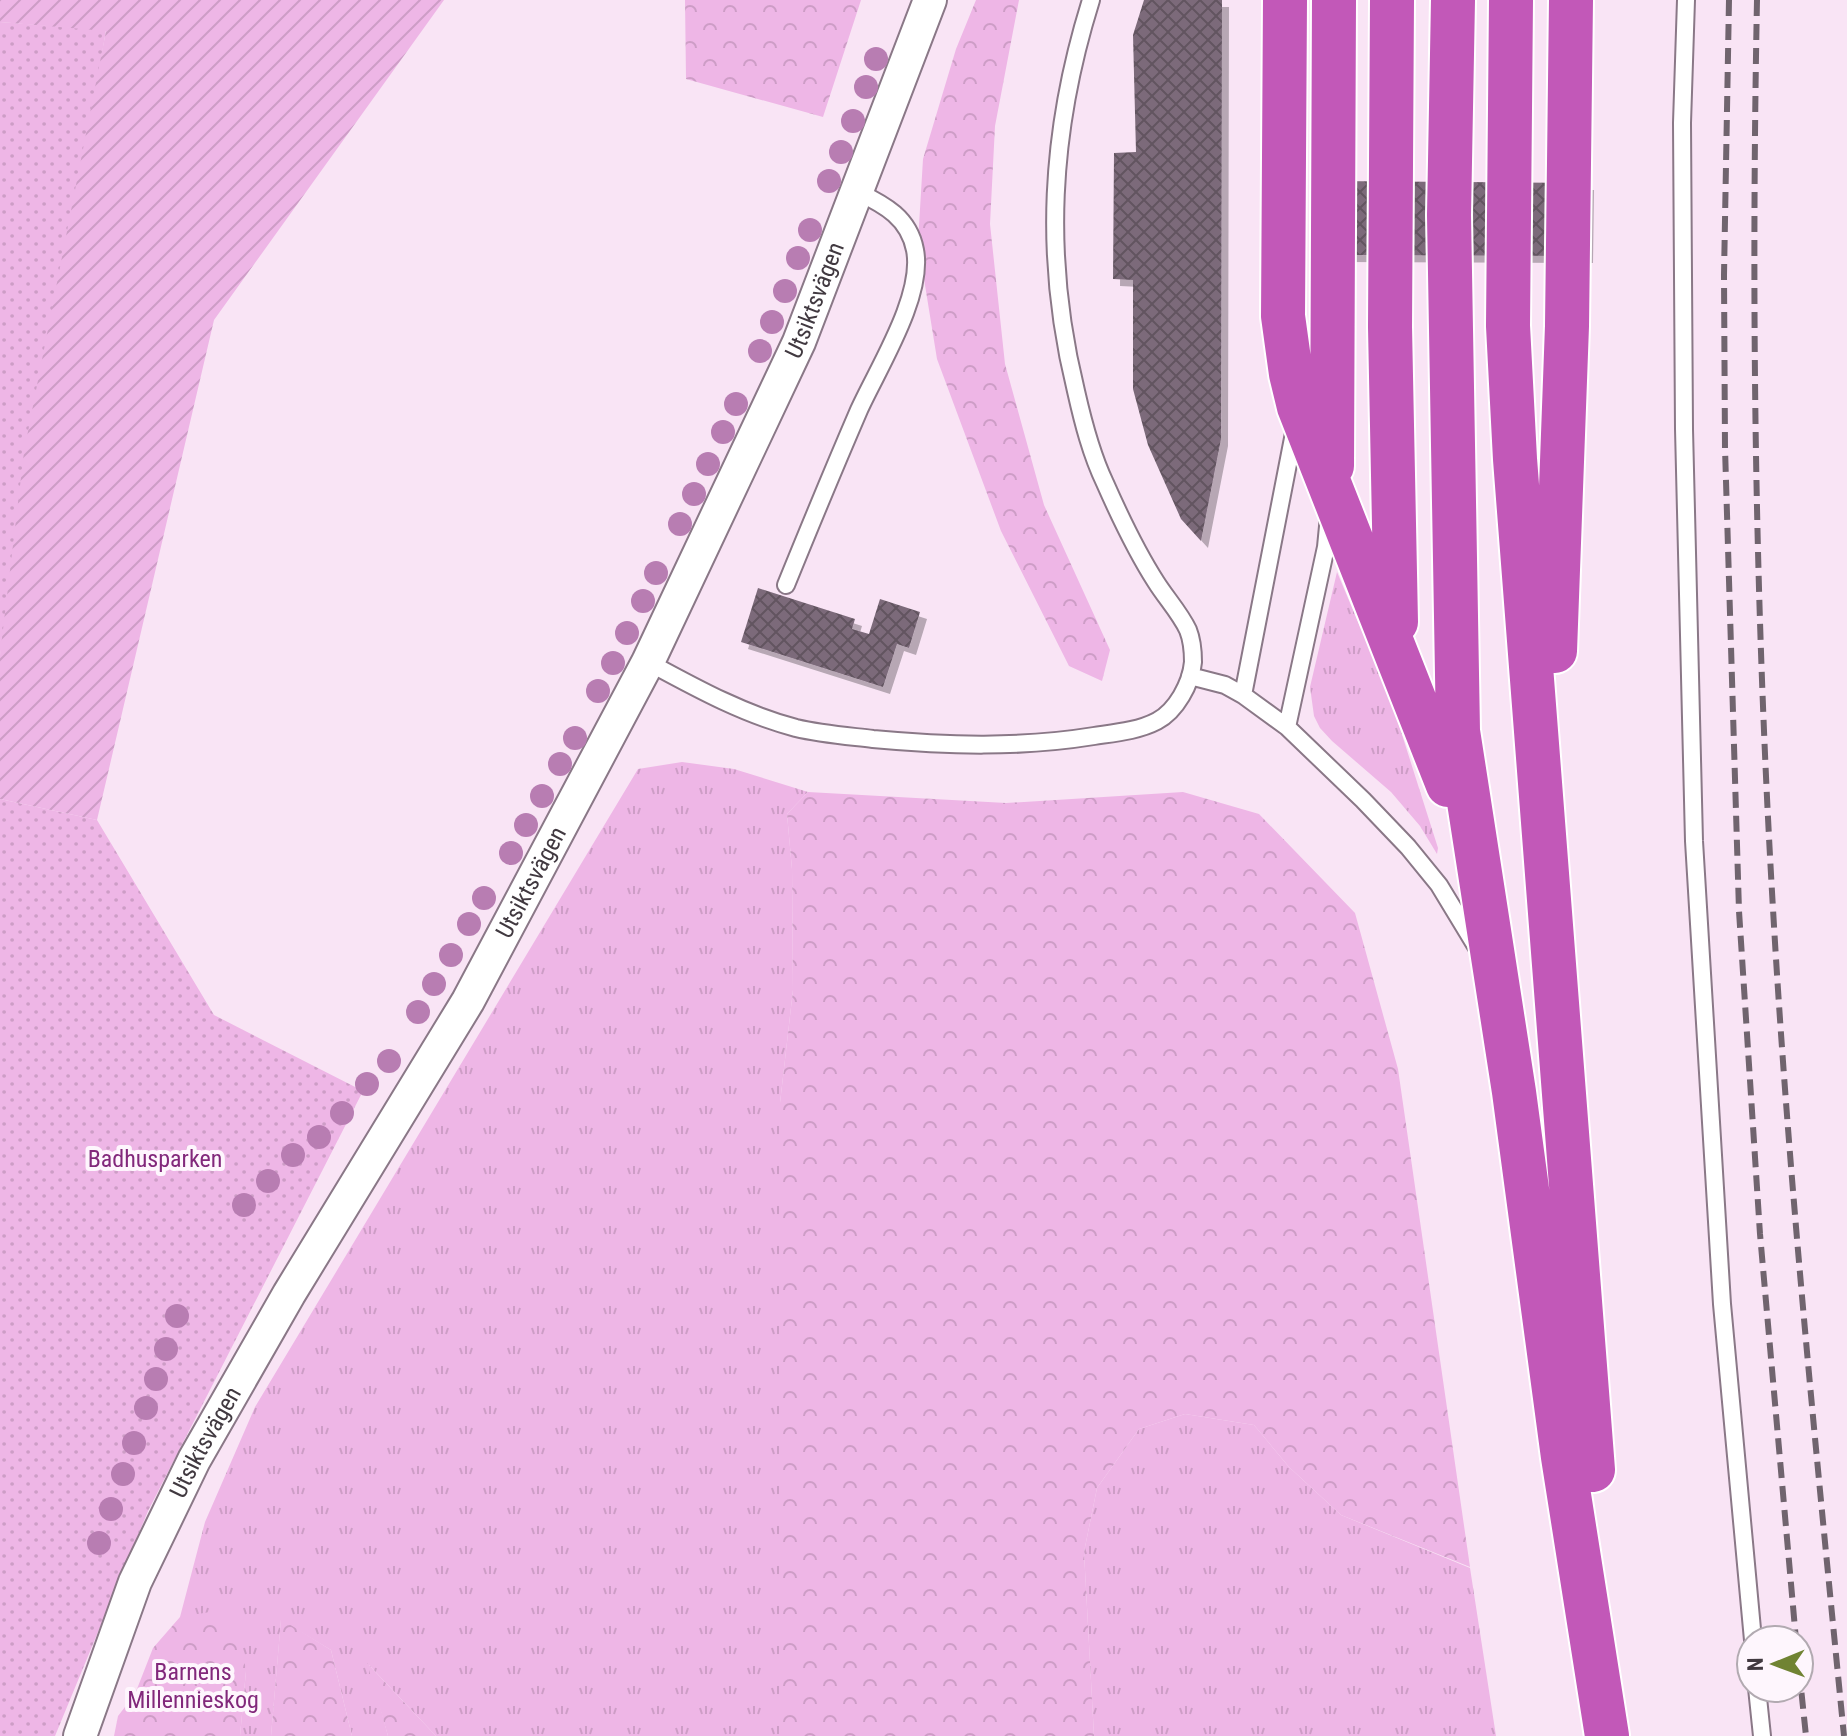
<svg xmlns="http://www.w3.org/2000/svg" width="1847" height="1736" font-family="'Roboto Condensed',sans-serif">
  <style>
    .grass { fill: url(#grass-tufts) }
    .forest { fill: url(#forest-crowns) }
    .park { fill: url(#park-dots) }
    .garden { fill: url(#garden-furrows) }
    .building { fill: url(#building-cross-hatch); filter: url(#shadow) }
    .lines { fill: none; stroke-linecap: round; stroke-linejoin: round }
    .lane-casing { stroke: #8a7887; stroke-width: 20 }
    .street-casing { stroke: #8a7887; stroke-width: 36 }
    .highway-casing { stroke: #fff; stroke-width: 48 }
    .lane { stroke: #fff; stroke-width: 16 }
    .street { stroke: #fff; stroke-width: 32 }
    .highway { stroke: #c258b8; stroke-width: 44 }
    .rail { stroke: #70646e; stroke-width: 6; stroke-dasharray: 16 8; stroke-linecap: butt }
    .tree { fill: #b87db2 }
    .labels { text-anchor: middle; stroke-width: 8; stroke-linejoin: round; paint-order: stroke }
    .street-label { font-size: 24px; fill: #413940; stroke: #fef6fd }
    .park-label { font-size: 24px; fill: #82287b; stroke: #fef6fd }
  </style>
  <defs>
    <pattern id="grass-tufts" width="24" height="20" patternUnits="userSpaceOnUse" patternTransform="scale(2)"><rect width="24" height="20" fill="#eeb6e6"/><path d="M3 7l-1-3M5 7V3M7 7l1-3M15 17l-1-3M17 17v-4M19 17l1-3" fill="none" stroke="#cd9dc6"/></pattern>
    <pattern id="forest-crowns" width="20" height="18" patternUnits="userSpaceOnUse" patternTransform="scale(2)"><rect width="20" height="18" fill="#eeb6e6"/><path d="M2 6a3 3 0 1 1 6 0M12 15a3 3 0 1 1 6 0" fill="none" stroke="#cd9dc6"/></pattern>
    <pattern id="park-dots" width="8" height="8" patternUnits="userSpaceOnUse" patternTransform="scale(2)"><rect width="8" height="8" fill="#eeb6e6"/><path d="M2 2h.1M6 6h.1" fill="none" stroke="#cd9dc6" stroke-width="1.8" stroke-linecap="round"/></pattern>
    <pattern id="garden-furrows" width="10" height="10" patternUnits="userSpaceOnUse" patternTransform="scale(2)"><rect width="10" height="10" fill="#eeb6e6"/><path d="M-1 1l2-2M0 10L10 0M9 11l2-2" fill="none" stroke="#cd9dc6"/></pattern>
    <pattern id="building-cross-hatch" width="8" height="8" patternUnits="userSpaceOnUse" patternTransform="scale(2)"><rect width="8" height="8" fill="#7c6b7a"/><path d="M0 0l8 8M0 8l8-8" fill="none" stroke="#625460"/></pattern>
    <filter id="shadow"><feDropShadow dx="7" dy="7" stdDeviation="0" flood-color="#0004"/></filter>
  </defs>
  <rect width="100%" height="100%" fill="#f9e4f5"/>
  <path class="grass" d="M 1337,572 L 1391,700 L 1438,848 L 1437,854 L 1420,826 L 1391,792 L 1332,741 L 1320,728 L 1314,716 L 1310,687 Z
    M 682,762 L 734,769 L 808,792 L 787,814 L 792,869 L 793,990 L 780,1103 L 780,1736 L 436,1736 L 369,1665 L 388,1736 L 352,1736 L 331,1650 L 281,1620 L 271,1736 L 240,1736 L 246,1671 L 180,1617 L 205,1522 L 255,1407 L 638,769 Z
    M 1185,1414 L 1254,1425 L 1289,1467 L 1341,1515 L 1470,1568 L 1496,1736 L 1094,1736 L 1084,1552 L 1097,1488 L 1139,1429 Z"/>
  <path class="forest" d="M 685,0 L 861,0 L 823,117 L 686,79 Z
    M 976,0 L 1019,0 L 995,126 L 990,224 L 1005,364 L 1044,505 L 1110,650 L 1102,681 L 1069,666 L 1001,531 L 937,359 L 918,242 L 923,159 L 956,49 Z
    M 808,792 L 1006,803 L 1183,792 L 1259,814 L 1355,913 L 1398,1069 L 1470,1567 L 1341,1515 L 1289,1467 L 1254,1425 L 1185,1414 L 1139,1429 L 1097,1488 L 1084,1552 L 1094,1736 L 780,1736 L 780,1103 L 793,990 L 792,869 L 787,814 Z
    M 210,1612 L 238,1621 L 246,1671 L 240,1736 L 114,1736 L 118,1716 L 135,1694 L 153,1648 L 180,1617 Z
    M 281,1619 L 331,1650 L 352,1736 L 271,1736 Z
    M 367,1663 L 436,1736 L 388,1736 Z"/>
  <path class="park" d="M 0,22 L 106,30 L 0,656 Z
    M 0,799 L 97,820 L 214,1015 L 363,1091 L 148,1511 L 55,1736 L 0,1736 Z"/>
  <path class="garden" d="M 0,0 L 444,0 L 214,320 L 97,820 L 0,799 L 0,655 L 24,452 L 106,31 L 0,22 Z"/>
  <path class="building" d="M 1144,0 L 1222,0 L 1221,439 L 1201,541 L 1181,519 L 1148,445 L 1133,389 L 1133,280 L 1113,279 L 1114,153 L 1136,152 L 1133,35 Z
    M 1329,181 L 1587,183 L 1586,256 L 1329,255 Z
    M 758,588 L 855,619 L 852,629 L 869,634 L 880,599 L 920,612 L 909,648 L 897,644 L 883,687 L 741,642 Z"/>
  <g class="lines">
    <defs>
      <path id="lane" d="M 1686,0 L 1682,123 L 1684,429 L 1694,841 L 1722,1304 L 1753,1640
        M 786,585 C 810,526 834,468 859,410 C 878,368 924,296 915,250 C 909,218 885,205 858,192
        M 648,662 C 696,688 743,714 796,728 C 821,734 848,736 873,739 C 948,746 1020,748 1094,736 C 1114,733 1138,731 1157,721 C 1176,711 1191,684 1193,662 C 1193,652 1192,640 1188,630 C 1180,613 1166,598 1156,582 C 1136,551 1120,517 1105,483 C 1091,454 1083,422 1076,391 C 1043,257 1050,131 1091,0
        M 1190,676 L 1225,685 L 1243,695 L 1287,727 L 1363,800 L 1408,847 L 1439,885 L 1476,946
        M 1243,695 L 1295,428
        M 1287,727 L 1326,547 L 1329,516
        M 1757,1688 L 1762,1736"/>
      <g id="street">
        <path id="s1" d="M 80,1736 L 135,1582 L 194,1460 L 289,1294 L 468,1001 L 648,662 L 799,342 L 930,0"/>
      </g>
      <path id="highway" d="M 1285,0 L 1283,316 L 1291,374 L 1299,407 L 1448,785
        M 1392,0 L 1390,327 L 1396,622
        M 1453,0 L 1449,215 L 1458,731 L 1514,1092 L 1563,1457 L 1607,1736
        M 1511,0 L 1508,326 L 1515,459 L 1593,1470
        M 1332,466 L 1334,0
        M 1555,651 L 1567,326 L 1571,0"/>
    </defs>
    <use href="#lane" class="lane-casing"/>
    <use href="#street" class="street-casing"/>
    <use href="#highway" class="highway-casing"/>
    <use href="#lane" class="lane"/>
    <use href="#street" class="street"/>
    <use href="#highway" class="highway"/>
    <path class="rail" d="M 1729,0 L 1724,275 L 1725,448 L 1739,911 L 1760,1234 L 1796,1640
      M 1757,0 C 1751,303 1755,606 1773,909 C 1789,1185 1817,1461 1844,1736
      M 1799,1669 L 1806,1736"/>
  </g>
  <g class="tree">
    <circle cx="876" cy="59" r="12"/>
    <circle cx="866" cy="87" r="12"/>
    <circle cx="853" cy="121" r="12"/>
    <circle cx="841" cy="152" r="12"/>
    <circle cx="829" cy="181" r="12"/>
    <circle cx="810" cy="230" r="12"/>
    <circle cx="798" cy="258" r="12"/>
    <circle cx="785" cy="291" r="12"/>
    <circle cx="772" cy="322" r="12"/>
    <circle cx="760" cy="351" r="12"/>
    <circle cx="736" cy="404" r="12"/>
    <circle cx="723" cy="432" r="12"/>
    <circle cx="708" cy="464" r="12"/>
    <circle cx="694" cy="494" r="12"/>
    <circle cx="680" cy="524" r="12"/>
    <circle cx="656" cy="573" r="12"/>
    <circle cx="643" cy="601" r="12"/>
    <circle cx="627" cy="633" r="12"/>
    <circle cx="613" cy="663" r="12"/>
    <circle cx="598" cy="691" r="12"/>
    <circle cx="575" cy="738" r="12"/>
    <circle cx="560" cy="764" r="12"/>
    <circle cx="542" cy="796" r="12"/>
    <circle cx="526" cy="825" r="12"/>
    <circle cx="511" cy="853" r="12"/>
    <circle cx="484" cy="898" r="12"/>
    <circle cx="469" cy="924" r="12"/>
    <circle cx="451" cy="955" r="12"/>
    <circle cx="434" cy="984" r="12"/>
    <circle cx="418" cy="1012" r="12"/>
    <circle cx="389" cy="1061" r="12"/>
    <circle cx="367" cy="1084" r="12"/>
    <circle cx="342" cy="1113" r="12"/>
    <circle cx="319" cy="1137" r="12"/>
    <circle cx="293" cy="1155" r="12"/>
    <circle cx="268" cy="1181" r="12"/>
    <circle cx="244" cy="1205" r="12"/>
    <circle cx="177" cy="1316" r="12"/>
    <circle cx="166" cy="1349" r="12"/>
    <circle cx="156" cy="1379" r="12"/>
    <circle cx="146" cy="1408" r="12"/>
    <circle cx="134" cy="1443" r="12"/>
    <circle cx="123" cy="1474" r="12"/>
    <circle cx="111" cy="1509" r="12"/>
    <circle cx="99" cy="1543" r="12"/>
  </g>
  <g class="labels">
    <g class="street-label">
      <text dy="8" stroke="none"><textPath href="#s1" startOffset="1616">Utsiktsvägen</textPath></text>
      <text dy="8" stroke="none"><textPath href="#s1" startOffset="968">Utsiktsvägen</textPath></text>
      <text dy="8" stroke="none"><textPath href="#s1" startOffset="320">Utsiktsvägen</textPath></text>
    </g>
    <g class="park-label">
      <text x="155" y="1167">Badhusparken</text>
      <text x="193" y="1680">Barnens<tspan x="193" dy="28">Millennieskog</tspan></text>
    </g>
  </g>
  <g transform="translate(1775 1664) rotate(269)"><circle r="38" fill="#fef6fd" stroke="#b2aab1" stroke-width="2"/>
  <path d="M0-6L14 30L0 20L-14 30Z" fill="#708333"/>
  <text y="-12" font-size="22" font-weight="bold" text-anchor="middle" fill="#413940">N</text>
  </g>
</svg>
